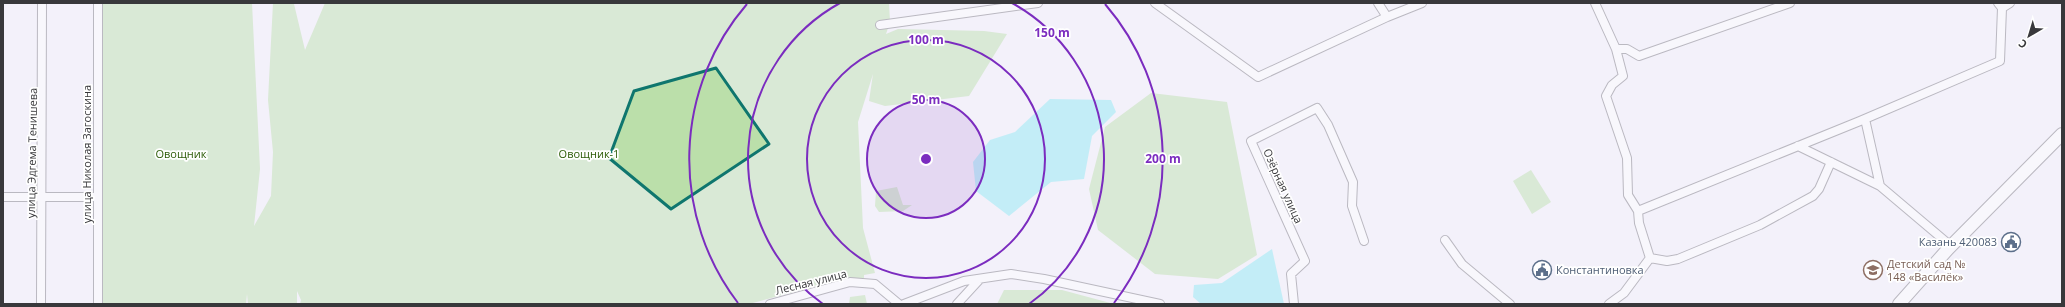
<svg xmlns="http://www.w3.org/2000/svg" width="2065" height="307" font-family="'Open Sans',sans-serif">
  <style>
    .green { fill: #bbdfaa }
    .water { fill: #8ae9f4 }
    .lines { fill: none; stroke-linecap: round; stroke-linejoin: round }
    .street-casing { stroke: #77757d; stroke-width: 10 }
    .secondary-casing { stroke: #77757d; stroke-width: 14 }
    .street { stroke: #fff; stroke-width: 8 }
    .secondary { stroke: #fff; stroke-width: 12 }
    .marked { fill: none; stroke: #0f766e; stroke-width: 3; stroke-linejoin: round }
    .ring { fill: none; stroke: #7b2cbf; stroke-width: 2 }
    .labels { text-anchor: middle; stroke-width: 3.5; stroke-linejoin: round; paint-order: stroke }
    .street-label { font-size: 11px; fill: #38383b; stroke: #fff }
    .park-label { font-size: 11px; fill: #2b5b06; stroke: #fff }
    .service-label { font-size: 11px; fill: #4e5e75; stroke: #fff; text-anchor: end }
    .education-label { font-size: 11px; fill: #785e54; stroke: #fff; text-anchor: start }
    .centre { fill: #7b2cbf; stroke: #fff; stroke-width: 2 }
    .ring-label { font-size: 12px; text-anchor: middle; font-weight: bold; fill: #7b2cbf; stroke: #fff; stroke-width: 3.5; stroke-linejoin: round; paint-order: stroke }
  </style>
  <rect width="100%" height="100%" fill="#f3f1fa"/>
  <path class="green" d="M 102,3 L 252,3 L 260,169 L 254,226 L 271,196 L 273,152 L 268,100 L 273,3 L 294,4 L 305,50 L 325,3 L 889,3 L 890,22 L 886,34 L 898,29 L 984,31 L 1007,34 L 969,96 L 885,106 L 869,101 L 873,74 L 858,122 L 863,228 L 875,273 L 864,275 L 864,278 L 849,281 L 849,277 L 841,279 L 749,304 L 300,304 L 301,300 L 297,291 L 297,304 L 248,304 L 247,294 L 246,304 L 103,304 Z
    M 1151,93 L 1227,102 L 1257,255 L 1218,279 L 1155,274 L 1098,230 L 1089,189 L 1105,127 Z
    M 1531,170 L 1551,202 L 1532,214 L 1513,181 Z
    M 897,187 L 903,205 L 912,205 L 903,211 L 879,212 L 875,206 L 876,191 Z
    M 1004,290 L 1062,290 L 1114,304 L 997,304 Z
    M 865,295 L 867,304 L 849,304 L 850,297 Z"/>
  <path class="water" d="M 1050,99 L 1111,100 L 1116,112 L 1092,136 L 1084,179 L 1051,182 L 1009,216 L 976,191 L 973,162 L 990,140 L 1015,132 Z
    M 1272,249 L 1284,304 L 1201,304 L 1193,297 L 1194,285 L 1222,283 Z"/>
  <g class="lines">
    <defs>
      <path id="street" d="M 1155,3 L 1258,77 L 1387,17 L 1422,3
        M 1378,3 L 1387,17
        M 1595,3 L 1616,49 L 1623,76 L 1612,85 L 1606,96 L 1627,158 L 1628,195 L 1638,211 L 1639,223 L 1650,258
        M 2002,8 L 2010,3
        M 880,25 L 1038,3
        M 1616,49 L 1627,49 L 1639,56 L 1790,3
        M 1865,119 L 1880,186 L 1951,246
        M 1798,146 L 1880,186
        M 3,197 L 98,197
        M 1638,211 L 1860,121 L 2000,61 L 2002,8 L 1998,3
        M 1445,240 L 1462,264 L 1510,304
        M 1650,258 L 1667,261 L 1678,259 L 1760,225 L 1813,196 L 1819,189 L 1831,162
        M 41,304 L 42,3
        M 98,304 L 98,3
        M 770,304 L 850,282 L 875,284 L 899,304
        M 904,304 L 964,281 L 1011,274 L 1044,279 L 1160,304
        M 957,304 L 979,280
        M 1294,304 L 1291,274 L 1305,261 L 1251,141 L 1317,108 L 1328,125 L 1353,182 L 1352,206 L 1364,241
        M 1609,304 L 1624,293 L 1650,258"/>
      <path id="secondary" d="M 1899,304 L 1948,249 L 2062,134"/>
    </defs>
    <use href="#street" class="street-casing"/>
    <use href="#secondary" class="secondary-casing"/>
    <use href="#street" class="street"/>
    <use href="#secondary" class="secondary"/>
  </g>
  <path d="M0 0H2065V307H0ZM 716,68 L 769,144 L 671,209 L 609,158 L 634,91 Z" fill="#f3f1fa" fill-opacity=".55" fill-rule="evenodd"/>
  <path class="marked" d="M 716,68 L 769,144 L 671,209 L 609,158 L 634,91 Z"/>
  <circle cx="926" cy="159" r="59" fill="#7b2cbf" fill-opacity=".12"/>
  <g class="ring">
    <circle cx="926" cy="159" r="59"/>
    <circle cx="926" cy="159" r="119"/>
    <path d="M823 304A178 178 0 0 1 840 3M1012 3A178 178 0 0 1 1029 304"/>
    <path d="M738 303A237 237 0 0 1 747 4M1105 4A237 237 0 0 1 1114 303"/>
  </g>
  <defs>
    <symbol id="civic-ring" viewBox="-11 -11 22 22"><circle r="9.5" fill="#fff" stroke="#5c6f8a" stroke-width="1.5"/><path d="M-.6-6.5H3V-4.5H.6V-3L4-1V1h2V6H-6V1h2V-1L-.6-3ZM-1.2 2.5V6h2.4V2.5Z" fill="#5c6f8a"/></symbol>
    <symbol id="school-ring" viewBox="-11 -11 22 22"><circle r="9.5" fill="#fff" stroke="#8d6e63" stroke-width="1.5"/><path d="M0-5L7-2L0 1L-7-2ZM-4 1L0 2.5L4 1V4Q0 6-4 4Z" fill="#8d6e63"/></symbol>
  </defs>
  <g fill-rule="evenodd">
    <use href="#civic-ring" x="2000" y="231" width="22" height="22"/>
    <use href="#civic-ring" x="1531" y="259" width="22" height="22"/>
    <use href="#school-ring" x="1862" y="259" width="22" height="22"/>
  </g>
  <g class="labels">
    <g class="street-label">
      <text transform="translate(32 153) rotate(-89)" y="4">улица Эдгема Тенишева</text>
      <text transform="translate(87 154) rotate(-90)" y="4">улица Николая Загоскина</text>
      <text transform="translate(1283 186) rotate(66)" y="4">Озёрная улица</text>
      <text transform="translate(811 282) rotate(-14)" y="4">Лесная улица</text>
    </g>
    <g class="park-label">
      <text x="181" y="158">Овощник</text>
      <text x="589" y="158">Овощник-1</text>
    </g>
    <g class="service-label">
      <text x="1997" y="246">Казань 420083</text>
      <text x="1556" y="274" text-anchor="start">Константиновка</text>
    </g>
    <g class="education-label">
      <text x="1887" y="268">Детский сад №<tspan x="1887" dy="13">148 «Василёк»</tspan></text>
    </g>
  </g>
  <circle cx="926" cy="159" r="6" class="centre"/>
  <g class="ring-label">
    <text x="1052" y="37">150 m</text>
    <text x="926" y="44">100 m</text>
    <text x="926" y="104">50 m</text>
    <text x="1163" y="163">200 m</text>
  </g>
  <rect width="2065" height="307" fill="none" stroke="#38383b" stroke-width="8"/>
  <g transform="translate(2029 36) rotate(218)" stroke="#ffffff" stroke-width="3" paint-order="stroke">
  <path d="M0-3L7 15L0 10L-7 15Z" fill="#38383b"/>
  <text y="-6" font-size="11" font-weight="bold" text-anchor="middle" fill="#38383b">С</text>
  </g>
</svg>
